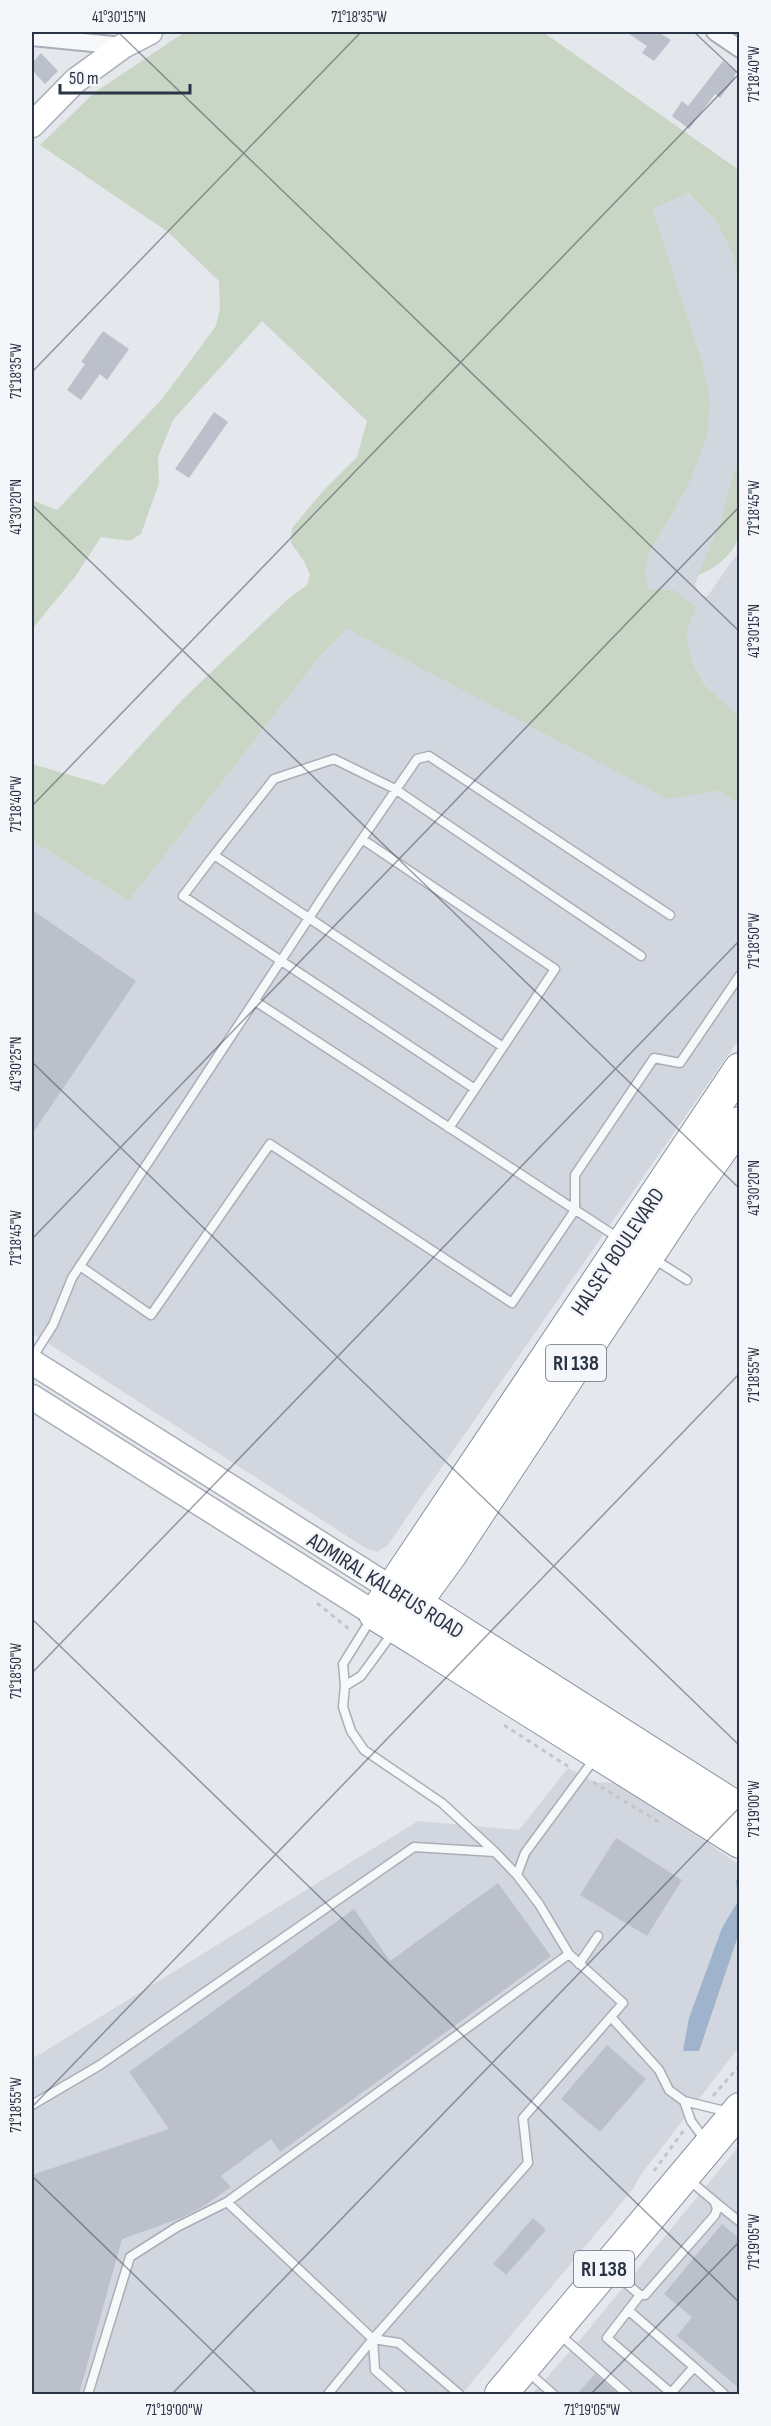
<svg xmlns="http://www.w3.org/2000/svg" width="771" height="2426" font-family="'Sofia Sans Condensed',sans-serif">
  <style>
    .built { fill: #d2d6de }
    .green { fill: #c9d6c5 }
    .water { fill: #9fb4cc }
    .building { fill: #bbc0ca }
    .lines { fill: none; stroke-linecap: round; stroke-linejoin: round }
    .lane-casing { stroke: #a9aeb7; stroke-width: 11 }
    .street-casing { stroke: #a9aeb7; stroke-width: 20 }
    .secondary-casing { stroke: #a9aeb7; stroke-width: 27 }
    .highway-casing { stroke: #8b94a3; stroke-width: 34 }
    .path { stroke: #c2c5cb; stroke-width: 3; stroke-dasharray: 4.5 4.5; stroke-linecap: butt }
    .lane { stroke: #f7f8fa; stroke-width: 8 }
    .street { stroke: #f7f8fa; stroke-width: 16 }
    .secondary { stroke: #fff; stroke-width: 24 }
    .highway { stroke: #fff; stroke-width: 32 }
    .ticks { fill: none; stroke: #2b3445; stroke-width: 1.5; stroke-opacity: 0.45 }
    .labels { text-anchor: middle; stroke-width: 5; stroke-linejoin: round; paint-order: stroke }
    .shield { fill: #f4f6f9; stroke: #676e7b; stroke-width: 1.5 }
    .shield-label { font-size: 21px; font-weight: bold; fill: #2b3445 }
    .street-label { font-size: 22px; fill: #2b3445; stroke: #f4f6f9 }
    .neatline { fill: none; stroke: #2b3445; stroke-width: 2 }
    .ticks-label { font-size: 15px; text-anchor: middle; fill: #2b3445 }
  </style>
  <rect width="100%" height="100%" fill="#e4e7ec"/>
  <path class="built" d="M 687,193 L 715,220 L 733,254 L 739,290 L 739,463 L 732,477 L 721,520 L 695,584 L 699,594 L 707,597 L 739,551 L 739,717 L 704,684 L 691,659 L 686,632 L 666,589 L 658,591 L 648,589 L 645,572 L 650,552 L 687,488 L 704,369 L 653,209 Z
    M 347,629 L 668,798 L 718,791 L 739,803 L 739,1039 L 387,1546 L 377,1552 L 367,1549 L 32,1333 L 32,841 L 129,901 L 321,655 Z
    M 568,1768 L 594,1782 L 614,1783 L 711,1845 L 739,1865 L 739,2047 L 640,2176 L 633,2189 L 462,2394 L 32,2394 L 32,2059 L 418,1821 L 519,1830 Z
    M 739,2146 L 739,2394 L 532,2394 L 580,2340 Z"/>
  <path class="green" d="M 185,32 L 543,32 L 739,170 L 739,290 L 733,254 L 715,220 L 688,193 L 653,209 L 704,369 L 710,402 L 707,436 L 687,488 L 650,552 L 645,572 L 648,589 L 674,590 L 696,607 L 686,632 L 691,659 L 704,684 L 739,717 L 739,803 L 718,791 L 668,799 L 347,629 L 321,655 L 129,901 L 32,841 L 32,764 L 104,785 L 183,699 L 288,599 L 307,585 L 310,575 L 304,561 L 291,543 L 292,528 L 323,491 L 357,457 L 367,421 L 262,321 L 173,420 L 158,457 L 159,483 L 141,534 L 130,541 L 101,537 L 75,577 L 32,629 L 32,500 L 57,510 L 162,399 L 216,326 L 220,308 L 219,281 L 168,232 L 40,145 L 94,93 Z
    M 739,463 C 740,481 743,517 740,533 C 735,553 716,569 698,575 L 721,520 L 732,477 Z"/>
  <path class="water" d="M 736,1880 L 739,1881 L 739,1933 L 699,2051 L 683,2051 L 689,2018 L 722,1928 L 738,1901 Z"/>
  <path class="building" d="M 626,32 L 658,32 L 671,40 L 654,61 L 642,53 L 647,46 Z
    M 41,53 L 58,71 L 45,84 L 32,70 L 32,63 Z
    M 723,61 L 737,72 L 734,76 L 735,78 L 720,98 L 715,94 L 689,129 L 672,116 L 682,101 L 688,106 Z
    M 103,331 L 129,349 L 107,380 L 100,374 L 81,400 L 67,390 L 85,364 L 81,362 Z
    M 214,412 L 228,422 L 189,478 L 175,469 Z
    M 32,910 L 136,981 L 32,1134 Z
    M 616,1838 L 682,1880 L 647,1936 L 580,1895 Z
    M 498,1883 L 551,1956 L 280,2152 L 271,2139 L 221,2176 L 231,2187 L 204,2206 L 181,2218 L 122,2239 L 79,2394 L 32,2394 L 32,2175 L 169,2129 L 129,2072 L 354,1909 L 390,1961 Z
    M 607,2045 L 646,2079 L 600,2132 L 561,2099 Z
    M 533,2218 L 546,2230 L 506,2275 L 493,2264 Z
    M 722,2224 L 740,2239 L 740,2389 L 677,2336 L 692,2317 L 664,2294 Z
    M 595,2374 L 618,2394 L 577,2394 Z"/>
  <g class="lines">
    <defs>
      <path id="lane" d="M 362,839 L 555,969 L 449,1128
        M 214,855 L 183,896 L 475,1089
        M 255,1001 L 620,1239
        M 503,1047 L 214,855 L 274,779 L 334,759 L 395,789 L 641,956
        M 654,1259 L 687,1280
        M 80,1266 L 151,1315 L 270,1144 L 512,1303 L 575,1210 L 575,1175 L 654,1058 L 680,1063 L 740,975
        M 32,1358 L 53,1325 L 72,1278 L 332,883 L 417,759 L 429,756 L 670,915
        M 371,1619 L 343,1664 L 345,1686 L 343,1707 L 351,1731 L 364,1750 L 442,1803 L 495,1852
        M 345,1686 L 361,1676 L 394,1631
        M 579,1964 L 598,1936
        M 611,2017 L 659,2070 L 669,2090 L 684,2101 L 729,2112
        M 684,2101 L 691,2121 L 705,2140
        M 32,2105 L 100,2065 L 414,1847 L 495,1852 L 517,1875
        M 714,2201 L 740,2222
        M 227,2202 L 373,2339 L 399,2343 L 459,2394
        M 612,2271 L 640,2295 L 645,2295 L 715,2215 L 717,2208 L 714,2201 L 688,2179
        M 628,2310 L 694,2367 L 671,2393 L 607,2338 L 640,2295
        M 559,2334 L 627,2394
        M 373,2339 L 375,2370 L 402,2394
        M 694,2367 L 724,2394
        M 527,2371 L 553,2394
        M 88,2394 L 130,2257 L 177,2227 L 227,2202 L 569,1954
        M 328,2394 L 373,2339 L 528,2163 L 523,2118 L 623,2003 L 569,1954 L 539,1904 L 517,1875 L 525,1853 L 595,1758"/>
      <path id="street" d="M 715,32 L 740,49
        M 32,37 L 123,46"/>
      <path id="secondary" d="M 32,125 L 75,81 L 123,46 L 150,32
        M 32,1362 L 392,1589
        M 32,1397 L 375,1614"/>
      <path id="highway" d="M 740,1069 L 375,1614 L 740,1842
        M 398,1592 L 740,1810
        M 397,1628 L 451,1554 L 681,1206 L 740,1123
        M 501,2394 L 740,2109"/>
    </defs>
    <use href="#lane" class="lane-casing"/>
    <use href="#street" class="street-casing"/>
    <use href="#secondary" class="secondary-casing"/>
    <use href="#highway" class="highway-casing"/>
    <path class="path" d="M 317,1603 L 349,1629
      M 504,1725 L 572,1769
      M 593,1782 L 659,1822
      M 713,2096 L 740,2065
      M 654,2171 L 684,2130"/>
    <use href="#lane" class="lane"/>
    <use href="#street" class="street"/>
    <use href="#secondary" class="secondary"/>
    <use href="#highway" class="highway"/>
  </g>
  <path class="ticks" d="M 118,32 L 740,632M 694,32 L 740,75M 32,372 L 361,32M 32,505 L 740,1189M 32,806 L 740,73M 32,1062 L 740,1746M 32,1239 L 740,506M 32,1619 L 740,2303M 32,1673 L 740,940M 32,2107 L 740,1373M 32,2176 L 257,2394M 172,2394 L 740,1807M 591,2394 L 740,2241"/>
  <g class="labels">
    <g class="shield">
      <rect x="546" y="1345" width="60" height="36" rx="4.5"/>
      <rect x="574" y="2251" width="60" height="36" rx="4.5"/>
    </g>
    <g class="shield-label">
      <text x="576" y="1370">RI 138</text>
      <text x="604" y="2276">RI 138</text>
    </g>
    <g class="street-label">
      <text transform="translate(617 1251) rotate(-56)" y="8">HALSEY BOULEVARD</text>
      <text transform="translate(386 1585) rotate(32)" y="8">ADMIRAL KALBFUS ROAD</text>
    </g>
  </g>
  <rect width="771" height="2426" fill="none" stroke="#f4f6f9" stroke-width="66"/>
  <path d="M60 84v9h130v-9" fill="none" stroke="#2b3445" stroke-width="3"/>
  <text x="69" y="84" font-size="18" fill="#2b3445" stroke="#f4f6f9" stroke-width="4.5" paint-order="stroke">50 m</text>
  <rect x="33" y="33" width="705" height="2360" class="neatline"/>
  <g class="ticks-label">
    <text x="119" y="22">41°30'15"N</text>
    <text x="359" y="22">71°18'35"W</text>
    <text transform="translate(754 74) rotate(-90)" y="5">71°18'40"W</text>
    <text transform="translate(16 371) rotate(-90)" y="5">71°18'35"W</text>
    <text transform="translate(16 507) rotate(-90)" y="5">41°30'20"N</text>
    <text transform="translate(754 508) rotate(-90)" y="5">71°18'45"W</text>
    <text transform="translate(754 631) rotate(-90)" y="5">41°30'15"N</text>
    <text transform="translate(16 804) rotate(-90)" y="5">71°18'40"W</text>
    <text transform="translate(754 941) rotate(-90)" y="5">71°18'50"W</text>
    <text transform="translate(16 1064) rotate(-90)" y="5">41°30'25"N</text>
    <text transform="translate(754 1188) rotate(-90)" y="5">41°30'20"N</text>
    <text transform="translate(16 1238) rotate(-90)" y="5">71°18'45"W</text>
    <text transform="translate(754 1375) rotate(-90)" y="5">71°18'55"W</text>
    <text transform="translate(16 1671) rotate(-90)" y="5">71°18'50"W</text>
    <text transform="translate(754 1809) rotate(-90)" y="5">71°19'00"W</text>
    <text transform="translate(16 2105) rotate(-90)" y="5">71°18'55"W</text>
    <text transform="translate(754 2242) rotate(-90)" y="5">71°19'05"W</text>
    <text x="174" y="2415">71°19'00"W</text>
    <text x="592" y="2415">71°19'05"W</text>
  </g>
</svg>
